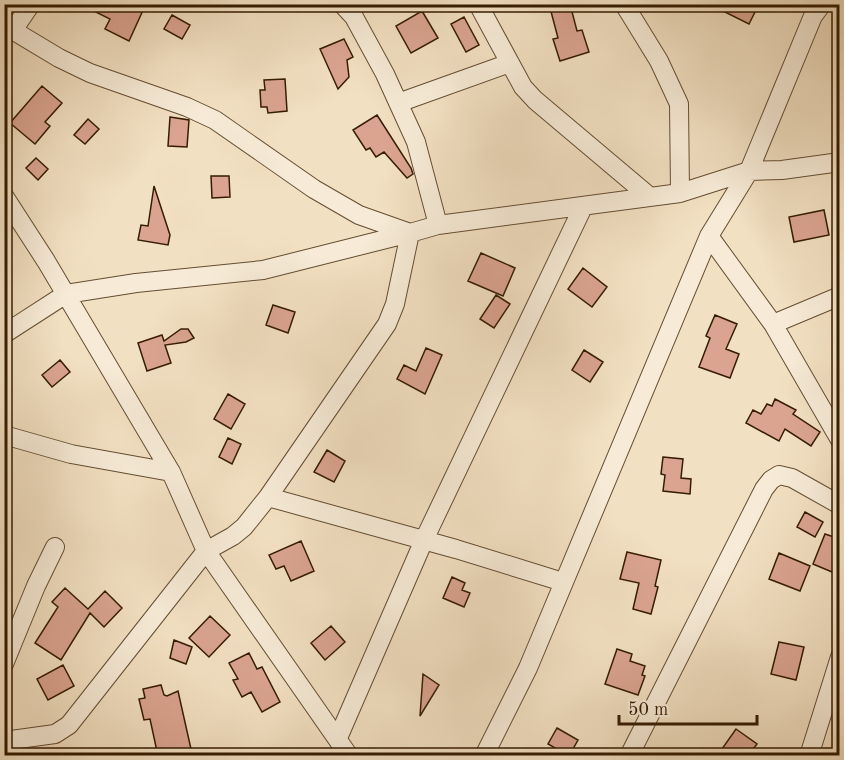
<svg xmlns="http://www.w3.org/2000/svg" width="844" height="760" font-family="'Old Standard TT',serif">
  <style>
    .building { fill: #daa490; stroke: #351c02; stroke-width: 1.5 }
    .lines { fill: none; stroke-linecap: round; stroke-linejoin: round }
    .minor-casing { stroke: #644d32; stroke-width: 20 }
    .minor { stroke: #f7ebd7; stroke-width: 18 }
  </style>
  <rect width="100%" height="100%" fill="#f2e0c2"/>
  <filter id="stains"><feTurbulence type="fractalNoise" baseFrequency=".00333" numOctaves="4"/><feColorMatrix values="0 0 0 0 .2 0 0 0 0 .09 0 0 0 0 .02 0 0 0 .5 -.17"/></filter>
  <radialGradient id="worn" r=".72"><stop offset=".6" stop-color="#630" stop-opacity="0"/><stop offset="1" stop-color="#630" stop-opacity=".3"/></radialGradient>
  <path class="building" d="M 80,4 L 136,4 L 144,8 L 129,41 L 105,29 L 110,19 Z
    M 549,4 L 570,4 L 577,31 L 582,30 L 589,52 L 560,61 L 553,39 L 558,38 Z
    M 709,4 L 759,4 L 749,24 Z
    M 422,11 L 438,38 L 411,53 L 396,26 Z
    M 172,15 L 190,25 L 182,39 L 164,29 Z
    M 464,17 L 479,45 L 466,52 L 451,24 Z
    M 344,39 L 353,57 L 347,60 L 349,77 L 338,89 L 320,49 Z
    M 285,79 L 287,111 L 268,113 L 267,107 L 261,107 L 260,90 L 265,90 L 264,80 Z
    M 42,86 L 62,103 L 45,122 L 50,126 L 35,144 L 10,123 Z
    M 377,115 L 411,168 L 413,174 L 407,178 L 384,152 L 376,157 L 370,148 L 366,150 L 353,130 Z
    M 170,117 L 189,120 L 187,147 L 168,146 Z
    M 88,119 L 99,129 L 85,144 L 74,135 Z
    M 36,158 L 48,169 L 38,180 L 26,168 Z
    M 211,176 L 229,176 L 230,197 L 212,198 Z
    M 154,186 L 170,235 L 168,245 L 138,240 L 141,225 L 148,226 Z
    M 824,210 L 829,235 L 794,242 L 789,217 Z
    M 481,253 L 515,268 L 503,296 L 468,281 Z
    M 583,268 L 607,287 L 592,307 L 568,289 Z
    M 496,295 L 510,304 L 494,328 L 480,319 Z
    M 273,305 L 295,312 L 288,333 L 266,325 Z
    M 715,315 L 737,324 L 726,349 L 739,354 L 730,378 L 699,367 L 710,338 L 706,336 Z
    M 181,329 L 188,329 L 194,338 L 186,342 L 165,345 L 171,363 L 147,371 L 138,343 L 162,335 L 164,341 Z
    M 426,348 L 442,355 L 425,394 L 397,379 L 404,365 L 416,371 Z
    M 584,350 L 603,362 L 590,382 L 572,370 Z
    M 60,360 L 70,372 L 52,387 L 42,375 Z
    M 228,394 L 245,404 L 231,429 L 214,419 Z
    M 775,399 L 796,410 L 793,414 L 820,432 L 811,446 L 785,429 L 779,441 L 746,423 L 753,410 L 761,414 L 767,404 L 772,406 Z
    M 228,438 L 241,444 L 232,464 L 219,457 Z
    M 327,450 L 345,461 L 334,482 L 314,472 Z
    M 663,457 L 683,459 L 681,478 L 691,479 L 690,494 L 663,491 L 665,475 L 661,474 Z
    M 805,512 L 823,522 L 815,537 L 797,527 Z
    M 825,534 L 840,539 L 840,552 L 832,572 L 813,564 Z
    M 301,541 L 314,571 L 291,581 L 284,566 L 276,569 L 269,555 Z
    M 627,552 L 661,560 L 655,586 L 658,587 L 651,614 L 633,609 L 639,583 L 620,579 Z
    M 779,553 L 810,566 L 800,591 L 769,579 Z
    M 452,577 L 465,583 L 462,590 L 470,593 L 464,607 L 443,598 Z
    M 65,588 L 88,609 L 105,591 L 122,608 L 104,627 L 90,613 L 61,660 L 35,643 L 58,607 L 52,602 Z
    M 210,616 L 230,635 L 209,657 L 189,638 Z
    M 331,626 L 345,642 L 325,660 L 311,643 Z
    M 174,640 L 192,647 L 186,664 L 170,658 Z
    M 779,642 L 804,647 L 796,680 L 771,674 Z
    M 617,649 L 632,654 L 630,661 L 645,666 L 642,675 L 645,676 L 638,695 L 605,684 Z
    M 249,653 L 257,669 L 262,667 L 280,702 L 262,712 L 251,692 L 242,697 L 233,680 L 238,679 L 229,663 Z
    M 63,665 L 74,686 L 48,700 L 37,679 Z
    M 423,674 L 439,685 L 420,716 Z
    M 161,685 L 164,695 L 167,696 L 178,691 L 191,749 L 158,756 L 150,719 L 144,720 L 139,699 L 145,698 L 143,689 Z
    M 557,728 L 578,740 L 569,756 L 548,744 Z
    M 736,729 L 757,744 L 748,756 L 717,756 Z"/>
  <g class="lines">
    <defs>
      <path id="minor" d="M 342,4 L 354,17 L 385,74 L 416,142 L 438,225
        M 478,4 L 523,87 L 535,100 L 650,197
        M 624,4 L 659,61 L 679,104 L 680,193
        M 4,25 L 59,58 L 90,73 L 187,107 L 215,120 L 314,189 L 359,215 L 410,233 L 438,225 L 680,193 L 749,171 L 782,170 L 840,162
        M 4,32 L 14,29 L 31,4
        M 398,103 L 510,63
        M 4,196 L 46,261 L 171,472 L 206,551 L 349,756
        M 709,236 L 773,324 L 840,440
        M 773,324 L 840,296
        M 4,334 L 66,294 L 136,283 L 263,270 L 410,233 L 395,304 L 387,324 L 268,497 L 244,527 L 233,536 L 206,551 L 69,725 L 55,734 L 4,741
        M 4,435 L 71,454 L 171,472
        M 268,497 L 456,549 L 563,582
        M 4,664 L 36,586 L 55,547
        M 338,738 L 424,540 L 583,207
        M 484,756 L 528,668 L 709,236 L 749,171 L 813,16 L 822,4
        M 629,756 L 764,489 L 771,480 L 779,475 L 792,478 L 840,505
        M 809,756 L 840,657"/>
    </defs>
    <use href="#minor" class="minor-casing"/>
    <use href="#minor" class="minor"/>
  </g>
  <rect width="844" height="760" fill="none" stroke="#f2e0c2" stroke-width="24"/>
  <rect x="6" y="6" width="832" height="748" fill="none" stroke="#351c02" stroke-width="3"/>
  <rect x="12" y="12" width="820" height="736" fill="none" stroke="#351c02" stroke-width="1.5"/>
  <path d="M619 715v9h138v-9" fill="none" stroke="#351c02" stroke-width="3"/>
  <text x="628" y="715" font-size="18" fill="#351c02" stroke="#f7ebd7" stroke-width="4.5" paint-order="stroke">50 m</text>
  <rect width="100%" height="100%" filter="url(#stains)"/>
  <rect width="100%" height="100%" fill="url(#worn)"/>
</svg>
